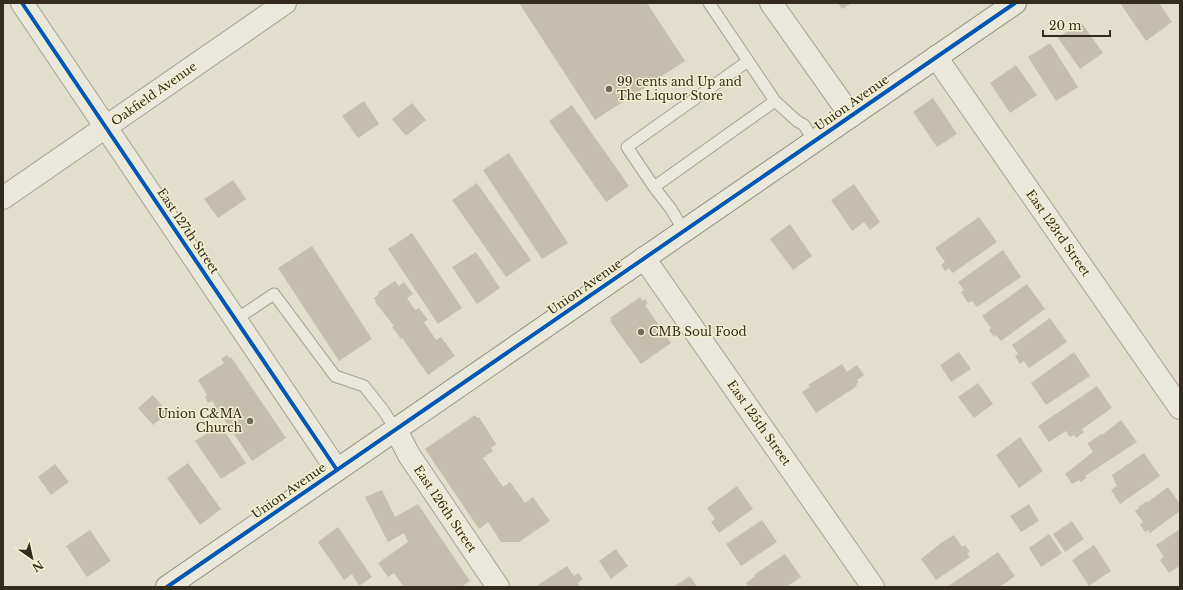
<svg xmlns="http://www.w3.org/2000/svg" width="1183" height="590" font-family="'Libre Baskerville',serif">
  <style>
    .building { fill: #c5beac }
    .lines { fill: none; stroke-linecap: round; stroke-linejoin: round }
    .lane-casing { stroke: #a6a394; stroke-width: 13 }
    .street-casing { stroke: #a6a394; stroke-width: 24 }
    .secondary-casing { stroke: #969284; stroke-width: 24 }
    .lane { stroke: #eae8db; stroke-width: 11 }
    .street { stroke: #eae8db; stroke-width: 22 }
    .secondary { stroke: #eae8db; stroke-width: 22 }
    .cycleway-casing { stroke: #f3efd0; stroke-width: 6 }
    .cycleway { stroke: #0057b8; stroke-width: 4 }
    .poi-dot { fill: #706b5a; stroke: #f3efd0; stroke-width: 1.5 }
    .labels { text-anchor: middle; stroke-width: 3; stroke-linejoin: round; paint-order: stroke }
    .poi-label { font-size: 12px; fill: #332c1d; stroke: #f3efd0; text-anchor: start }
    .street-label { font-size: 12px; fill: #332c1d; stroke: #f3efd0 }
  </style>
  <rect width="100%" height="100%" fill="#e1dfcb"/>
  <path class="building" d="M 519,3 L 647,3 L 685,61 L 595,120 Z
    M 838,3 L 852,3 L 842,9 Z
    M 1120,3 L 1159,3 L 1172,22 L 1146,41 Z
    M 1081,22 L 1103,53 L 1080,69 L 1058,38 Z
    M 1050,43 L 1078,87 L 1056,101 L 1028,57 Z
    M 1016,65 L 1037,95 L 1010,113 L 990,83 Z
    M 933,98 L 957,134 L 937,147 L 913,112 Z
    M 364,101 L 379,124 L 358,138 L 342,116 Z
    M 412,103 L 426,120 L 406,136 L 392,119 Z
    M 572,105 L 629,186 L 606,202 L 549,121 Z
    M 509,153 L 568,243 L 542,259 L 483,170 Z
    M 233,180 L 246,199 L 218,218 L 204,199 Z
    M 477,183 L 531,260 L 506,277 L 452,200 Z
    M 854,184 L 880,222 L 870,230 L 864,222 L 852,231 L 831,200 Z
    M 979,217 L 997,242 L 953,273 L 949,268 L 945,271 L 941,265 L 945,262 L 935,248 Z
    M 790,224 L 812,256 L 793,270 L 770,239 Z
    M 412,233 L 462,308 L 438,324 L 388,249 Z
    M 312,246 L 372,339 L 339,361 L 278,268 Z
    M 1003,250 L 1021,277 L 977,307 L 972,301 L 968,303 L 961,292 L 964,290 L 958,282 Z
    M 476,252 L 500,288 L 477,304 L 452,267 Z
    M 395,281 L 399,286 L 404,282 L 413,294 L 407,298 L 415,310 L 419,308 L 428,320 L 424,322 L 436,340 L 441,337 L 455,356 L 428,375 L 402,338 L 401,339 L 392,327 L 394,326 L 375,302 L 376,301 L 374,298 L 379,294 L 378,292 Z
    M 1027,284 L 1045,309 L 1001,341 L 996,335 L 994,337 L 989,330 L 991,328 L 982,316 Z
    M 640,297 L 642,301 L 645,299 L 648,304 L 645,305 L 671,343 L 641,364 L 610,321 L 612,320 L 610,318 Z
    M 1050,318 L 1067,342 L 1029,368 L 1024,361 L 1020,364 L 1015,356 L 1018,354 L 1012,345 Z
    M 959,352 L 971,369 L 951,382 L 940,365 Z
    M 1074,352 L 1090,376 L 1046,405 L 1031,383 Z
    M 227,355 L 229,358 L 231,357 L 286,438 L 252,461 L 212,401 L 208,403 L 205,397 L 207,395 L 198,380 L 224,363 L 221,359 Z
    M 842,364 L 847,372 L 857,365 L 864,375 L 857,380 L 859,382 L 856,384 L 857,386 L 816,413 L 802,392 L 810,387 L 808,385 Z
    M 978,383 L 993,404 L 974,418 L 958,397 Z
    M 1097,386 L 1112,408 L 1082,429 L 1084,432 L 1076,438 L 1074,435 L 1070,437 L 1066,431 L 1049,442 L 1038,426 Z
    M 153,395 L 168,413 L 153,425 L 138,408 Z
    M 475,415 L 477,418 L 479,417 L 496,444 L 491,448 L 493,451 L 483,458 L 503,487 L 510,482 L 525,503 L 533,497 L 550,521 L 519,542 L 501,542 L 488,522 L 479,529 L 425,449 Z
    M 1121,420 L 1137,442 L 1085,476 L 1087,477 L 1081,482 L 1079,480 L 1072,484 L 1065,474 L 1093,452 L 1088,444 L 1088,443 L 1101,434 L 1102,435 Z
    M 220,425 L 246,463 L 221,479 L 195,441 Z
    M 1020,437 L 1043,471 L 1019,488 L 996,455 Z
    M 1144,453 L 1160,476 L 1120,504 L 1111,490 L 1117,486 L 1112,475 Z
    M 188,463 L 221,509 L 200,525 L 167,478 Z
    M 55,464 L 69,482 L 51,495 L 38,477 Z
    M 737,486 L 753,509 L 719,533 L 711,522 L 715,519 L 707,508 Z
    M 1168,487 L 1180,504 L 1180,511 L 1150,533 L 1148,530 L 1145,532 L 1140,525 L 1143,522 L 1135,511 L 1139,508 L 1138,507 L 1147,501 L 1148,502 Z
    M 382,490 L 395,517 L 418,504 L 470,581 L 461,587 L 404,587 L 394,573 L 388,577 L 378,563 L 408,542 L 404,533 L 388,542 L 365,497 Z
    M 1029,504 L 1039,521 L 1021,532 L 1010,516 Z
    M 762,520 L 777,542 L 741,566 L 726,544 Z
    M 1072,521 L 1084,539 L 1065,552 L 1053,534 Z
    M 338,527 L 372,577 L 359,586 L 352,574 L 344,580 L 318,542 Z
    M 1180,529 L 1180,566 L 1169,573 L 1160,560 L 1164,557 L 1156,545 Z
    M 90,530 L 111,561 L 87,577 L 66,546 Z
    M 1049,534 L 1062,553 L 1041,567 L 1029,548 Z
    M 954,535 L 962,547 L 965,545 L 970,552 L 967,553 L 970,557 L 936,580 L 921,559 L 941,543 Z
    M 1094,545 L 1111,571 L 1089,586 L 1072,560 Z
    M 616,549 L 628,566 L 611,579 L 599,561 Z
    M 998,552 L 1015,576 L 1000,587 L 947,587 Z
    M 785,554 L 801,577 L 786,587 L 749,587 L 746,583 L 755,576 L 754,575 Z
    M 567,566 L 574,576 L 578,573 L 583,579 L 578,583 L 580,586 L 578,587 L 540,587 L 538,585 Z
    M 690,576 L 697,587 L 673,587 Z"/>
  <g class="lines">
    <defs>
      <path id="lane" d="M 709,3 L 775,101
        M 654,187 L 627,147 L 748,61
        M 684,231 L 671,209 L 654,187 L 775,101 L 797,121 L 804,125 L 814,141
        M 235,320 L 274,294 L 335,376 L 364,386 L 383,410 L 396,430"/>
      <path id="street" d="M 22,3 L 337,470
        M 771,3 L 851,116
        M 936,57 L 1180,408
        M 3,198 L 285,3
        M 644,258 L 873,587
        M 396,430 L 409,455 L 498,587"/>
      <path id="secondary" d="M 167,587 L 1015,3"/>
    </defs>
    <use href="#lane" class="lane-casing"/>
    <use href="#street" class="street-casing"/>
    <use href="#secondary" class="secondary-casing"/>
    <use href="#lane" class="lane"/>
    <use href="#street" class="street"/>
    <use href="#secondary" class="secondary"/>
    <defs>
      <path id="cycleway" d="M 22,3 L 337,470
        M 167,587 L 1015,3"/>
    </defs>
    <use href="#cycleway" class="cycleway-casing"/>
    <use href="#cycleway" class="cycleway"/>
  </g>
  <g class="poi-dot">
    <circle cx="609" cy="89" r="4"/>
    <circle cx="641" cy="332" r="4"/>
    <circle cx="250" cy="421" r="4"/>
  </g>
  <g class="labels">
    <g class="poi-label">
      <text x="617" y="86">99 cents and Up and<tspan x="617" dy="14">The Liquor Store</tspan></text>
      <text x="649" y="336">CMB Soul Food</text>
      <text x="242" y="418" text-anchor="end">Union C&amp;MA<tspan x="242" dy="14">Church</tspan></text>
    </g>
    <g class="street-label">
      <text transform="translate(154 94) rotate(-35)" y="4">Oakfield Avenue</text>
      <text transform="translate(852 103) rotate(-35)" y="4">Union Avenue</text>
      <text transform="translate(188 231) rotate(56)" y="4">East 127th Street</text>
      <text transform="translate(1058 233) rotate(55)" y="4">East 123rd Street</text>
      <text transform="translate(585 287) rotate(-35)" y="4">Union Avenue</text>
      <text transform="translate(759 423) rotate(55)" y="4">East 125th Street</text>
      <text transform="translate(289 491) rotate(-35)" y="4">Union Avenue</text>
      <text transform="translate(445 509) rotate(56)" y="4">East 126th Street</text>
    </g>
  </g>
  <rect width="1183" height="590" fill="none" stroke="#332c1d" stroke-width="8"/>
  <g transform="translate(32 558) rotate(146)" stroke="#f3efd0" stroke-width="3" paint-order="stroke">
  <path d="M0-3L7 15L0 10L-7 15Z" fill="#332c1d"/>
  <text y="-6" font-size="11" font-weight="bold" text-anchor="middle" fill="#332c1d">N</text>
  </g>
  <path d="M1043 30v6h67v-6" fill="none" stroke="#332c1d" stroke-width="2"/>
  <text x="1049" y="30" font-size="12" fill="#332c1d" stroke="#f3efd0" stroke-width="3" paint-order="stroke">20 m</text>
</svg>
